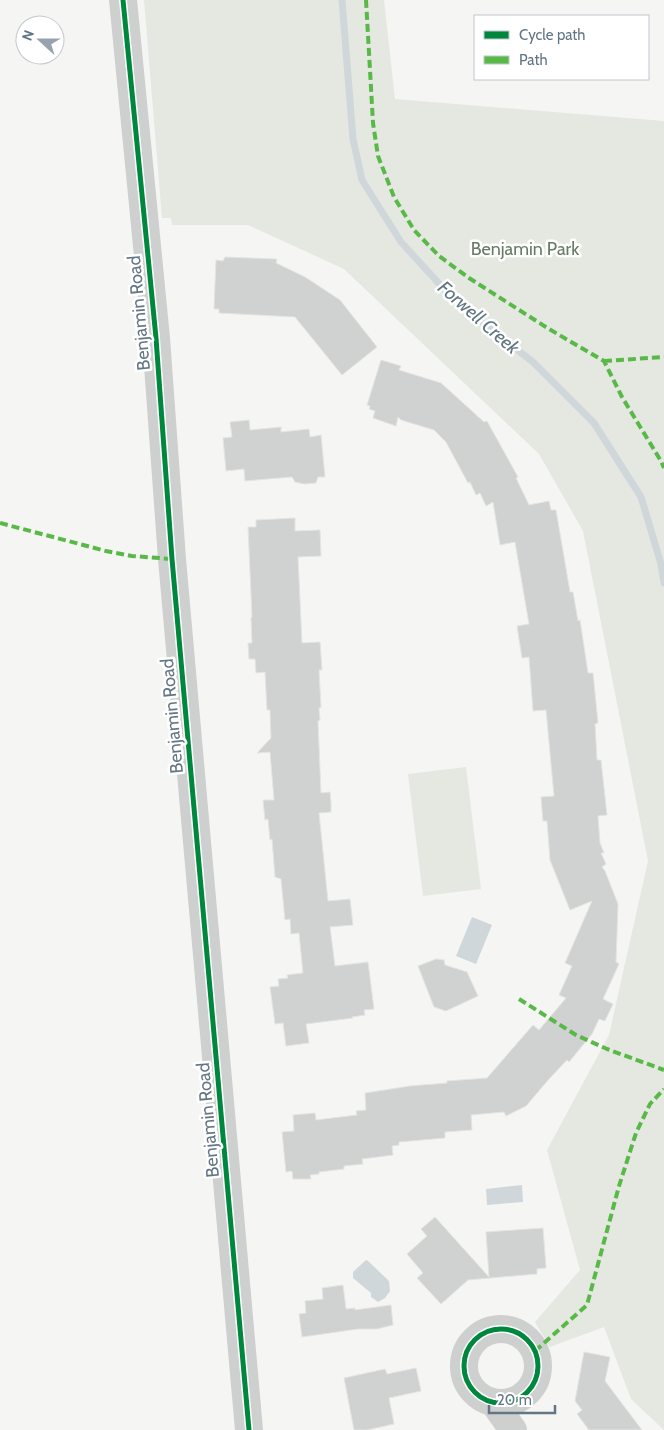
<svg xmlns="http://www.w3.org/2000/svg" width="664" height="1430" font-family="Cabin,sans-serif">
  <style>
    .green { fill: #e4e8e1 }
    .water { fill: #cfd7da }
    .lines { fill: none; stroke-linecap: round; stroke-linejoin: round }
    .stream { stroke: #cfd7da; stroke-width: 7 }
    .building { fill: #d0d1d1; stroke: #e4e4e3 }
    .minor { stroke: #ced0d0; stroke-width: 28 }
    .quiet { stroke: #58b947; stroke-width: 4; stroke-dasharray: 8 4; stroke-linecap: butt }
    .cycleway-casing { stroke: #fff; stroke-width: 8 }
    .cycleway { stroke: #00873e; stroke-width: 5 }
    .labels { text-anchor: middle; stroke-width: 5; stroke-linejoin: round; paint-order: stroke }
    .park-label { font-size: 18px; fill: #677c63; stroke: #fff }
    .street-label { font-size: 18px; fill: #637685; stroke: #fff }
    .water-label { font-size: 19px; font-style: italic; fill: #5f7782; stroke: #fff }
  </style>
  <rect width="100%" height="100%" fill="#f5f5f3"/>
  <path class="green" d="M 144,0 L 384,0 L 395,99 L 664,121 L 664,1430 L 631,1399 L 604,1327 L 550,1347 L 535,1322 L 580,1270 L 547,1150 L 609,1035 L 648,861 L 583,531 L 539,454 L 344,269 L 248,225 L 172,225 L 171,218 L 162,218 Z
    M 466,767 L 481,889 L 423,896 L 408,774 Z"/>
  <path class="water" d="M 472,917 L 492,925 L 476,964 L 456,956 Z
    M 522,1185 L 523,1202 L 487,1205 L 486,1189 Z
    M 366,1260 L 368,1261 L 389,1281 L 390,1291 L 385,1298 L 378,1302 L 371,1297 L 371,1293 L 353,1278 L 353,1272 Z"/>
  <g class="lines">
    <path class="stream" d="M 342,0 L 353,139 L 362,180 L 401,242 L 455,301 L 533,362 L 594,423 L 641,497 L 661,564 L 664,583"/>
  </g>
  <path class="building" d="M 225,257 L 277,259 L 276,263 L 305,277 L 340,300 L 377,347 L 342,375 L 295,317 L 219,313 L 219,309 L 214,309 L 216,260 L 223,261 Z
    M 381,360 L 401,366 L 399,370 L 441,383 L 484,422 L 487,421 L 518,477 L 516,478 L 529,505 L 549,501 L 551,510 L 556,510 L 570,592 L 573,592 L 578,621 L 580,620 L 588,673 L 593,673 L 598,723 L 595,724 L 597,760 L 601,760 L 607,815 L 598,816 L 600,843 L 604,853 L 601,853 L 606,864 L 602,867 L 605,871 L 618,904 L 616,962 L 619,964 L 603,999 L 613,1004 L 605,1021 L 599,1019 L 592,1034 L 569,1062 L 567,1060 L 549,1079 L 526,1106 L 506,1116 L 504,1112 L 471,1115 L 472,1130 L 445,1132 L 445,1138 L 399,1142 L 399,1145 L 392,1146 L 393,1155 L 362,1159 L 363,1164 L 344,1166 L 344,1169 L 319,1172 L 319,1174 L 310,1175 L 311,1179 L 293,1179 L 292,1171 L 286,1172 L 282,1132 L 294,1131 L 293,1115 L 315,1113 L 316,1120 L 357,1115 L 356,1111 L 366,1110 L 365,1093 L 410,1086 L 447,1083 L 447,1081 L 487,1078 L 533,1025 L 539,1030 L 566,998 L 559,995 L 572,966 L 565,963 L 592,901 L 570,910 L 550,860 L 547,821 L 543,821 L 541,797 L 554,796 L 546,710 L 533,711 L 529,657 L 522,658 L 517,626 L 529,624 L 515,542 L 500,545 L 493,502 L 486,506 L 480,493 L 476,495 L 470,482 L 468,483 L 446,442 L 434,430 L 401,420 L 398,417 L 396,426 L 373,418 L 375,411 L 369,409 L 370,406 L 367,405 Z
    M 249,420 L 250,430 L 281,427 L 281,432 L 309,429 L 310,437 L 321,435 L 325,477 L 318,477 L 316,483 L 304,484 L 295,482 L 292,477 L 245,481 L 244,469 L 226,471 L 223,438 L 232,437 L 230,422 Z
    M 295,518 L 295,531 L 320,530 L 321,556 L 298,557 L 302,643 L 320,642 L 322,670 L 319,670 L 321,707 L 319,708 L 320,720 L 318,721 L 321,793 L 330,792 L 331,803 L 331,812 L 319,813 L 328,901 L 350,899 L 353,925 L 330,927 L 335,966 L 368,962 L 374,1009 L 364,1010 L 365,1015 L 352,1017 L 353,1018 L 306,1024 L 309,1043 L 286,1046 L 283,1023 L 275,1024 L 270,987 L 279,986 L 278,979 L 288,978 L 287,975 L 303,973 L 299,933 L 291,934 L 290,919 L 285,920 L 281,879 L 275,877 L 272,839 L 270,840 L 268,819 L 265,820 L 263,800 L 274,800 L 270,752 L 257,753 L 271,738 L 270,710 L 267,710 L 265,672 L 256,673 L 255,659 L 249,659 L 248,643 L 252,643 L 251,618 L 252,617 L 248,527 L 256,527 L 256,520 Z
    M 436,959 L 444,960 L 445,965 L 467,972 L 478,996 L 446,1011 L 434,1007 L 418,966 Z
    M 435,1217 L 489,1277 L 486,1232 L 543,1228 L 546,1268 L 537,1269 L 537,1274 L 468,1280 L 441,1304 L 417,1278 L 423,1273 L 407,1254 L 427,1236 L 421,1229 Z
    M 343,1285 L 346,1309 L 355,1308 L 355,1310 L 391,1305 L 393,1325 L 377,1329 L 358,1329 L 302,1337 L 299,1314 L 306,1313 L 305,1301 L 323,1299 L 322,1288 Z
    M 584,1352 L 610,1357 L 605,1381 L 642,1430 L 589,1430 L 577,1414 L 582,1410 L 575,1401 Z
    M 416,1368 L 421,1391 L 389,1398 L 394,1424 L 367,1430 L 354,1430 L 344,1378 L 385,1369 L 387,1374 Z"/>
  <g class="lines">
    <path class="minor" d="M 123,0 L 156,338 L 172,559 L 249,1430
      M464 1366a37 37 0 1 1 74 0a37 37 0 1 1-74 0Z
      M 494,1403 L 513,1430"/>
    <path class="quiet" d="M 366,0 L 373,123 L 378,156 L 394,197 L 414,230 L 439,256 L 469,278 L 549,329 L 604,361 L 622,397 L 661,461 L 664,468
      M 604,361 L 664,357
      M 0,523 L 106,551 L 132,556 L 172,559
      M 519,999 L 576,1035 L 607,1049 L 664,1070
      M 535,1351 L 587,1305 L 619,1186 L 636,1133 L 650,1104 L 664,1089"/>
    <defs>
      <path id="cycleway" d="M 123,0 L 156,338 L 172,559 L 249,1430
        M464 1366a37 37 0 1 1 74 0a37 37 0 1 1-74 0Z"/>
    </defs>
    <use href="#cycleway" class="cycleway-casing"/>
    <use href="#cycleway" class="cycleway"/>
  </g>
  <g class="labels">
    <g class="park-label">
      <text x="525" y="255">Benjamin Park</text>
    </g>
    <g class="street-label">
      <text transform="translate(139 313) rotate(-95)" y="6">Benjamin Road</text>
      <text transform="translate(172 716) rotate(-95)" y="6">Benjamin Road</text>
      <text transform="translate(208 1120) rotate(-95)" y="6">Benjamin Road</text>
    </g>
    <g class="water-label">
      <text transform="translate(479 317) rotate(41)" y="7">Forwell Creek</text>
    </g>
  </g>
  <rect x="474" y="15" width="175" height="65" fill="#ffffff" stroke="#c1c8ce"/>
  <rect x="484" y="31" width="25" height="8" fill="#00873e" stroke="#c1c8ce"/>
  <text x="519" y="40" font-size="15" fill="#637685">Cycle path</text>
  <rect x="484" y="56" width="25" height="8" fill="#58b947" stroke="#c1c8ce"/>
  <text x="519" y="65" font-size="15" fill="#637685">Path</text>
  <g transform="translate(40 40) rotate(291)"><circle r="24" fill="#ffffff" stroke="#c1c8ce"/>
  <path d="M0-4L9 19L0 12L-9 19Z" fill="#96a2ac"/>
  <text y="-8" font-size="14" font-weight="bold" text-anchor="middle" fill="#637685">N</text>
  </g>
  <path d="M489 1405v8h66v-8" fill="none" stroke="#637685" stroke-width="2.5"/>
  <text x="497" y="1405" font-size="15" fill="#637685" stroke="#ffffff" stroke-width="4" paint-order="stroke">20 m</text>
</svg>
